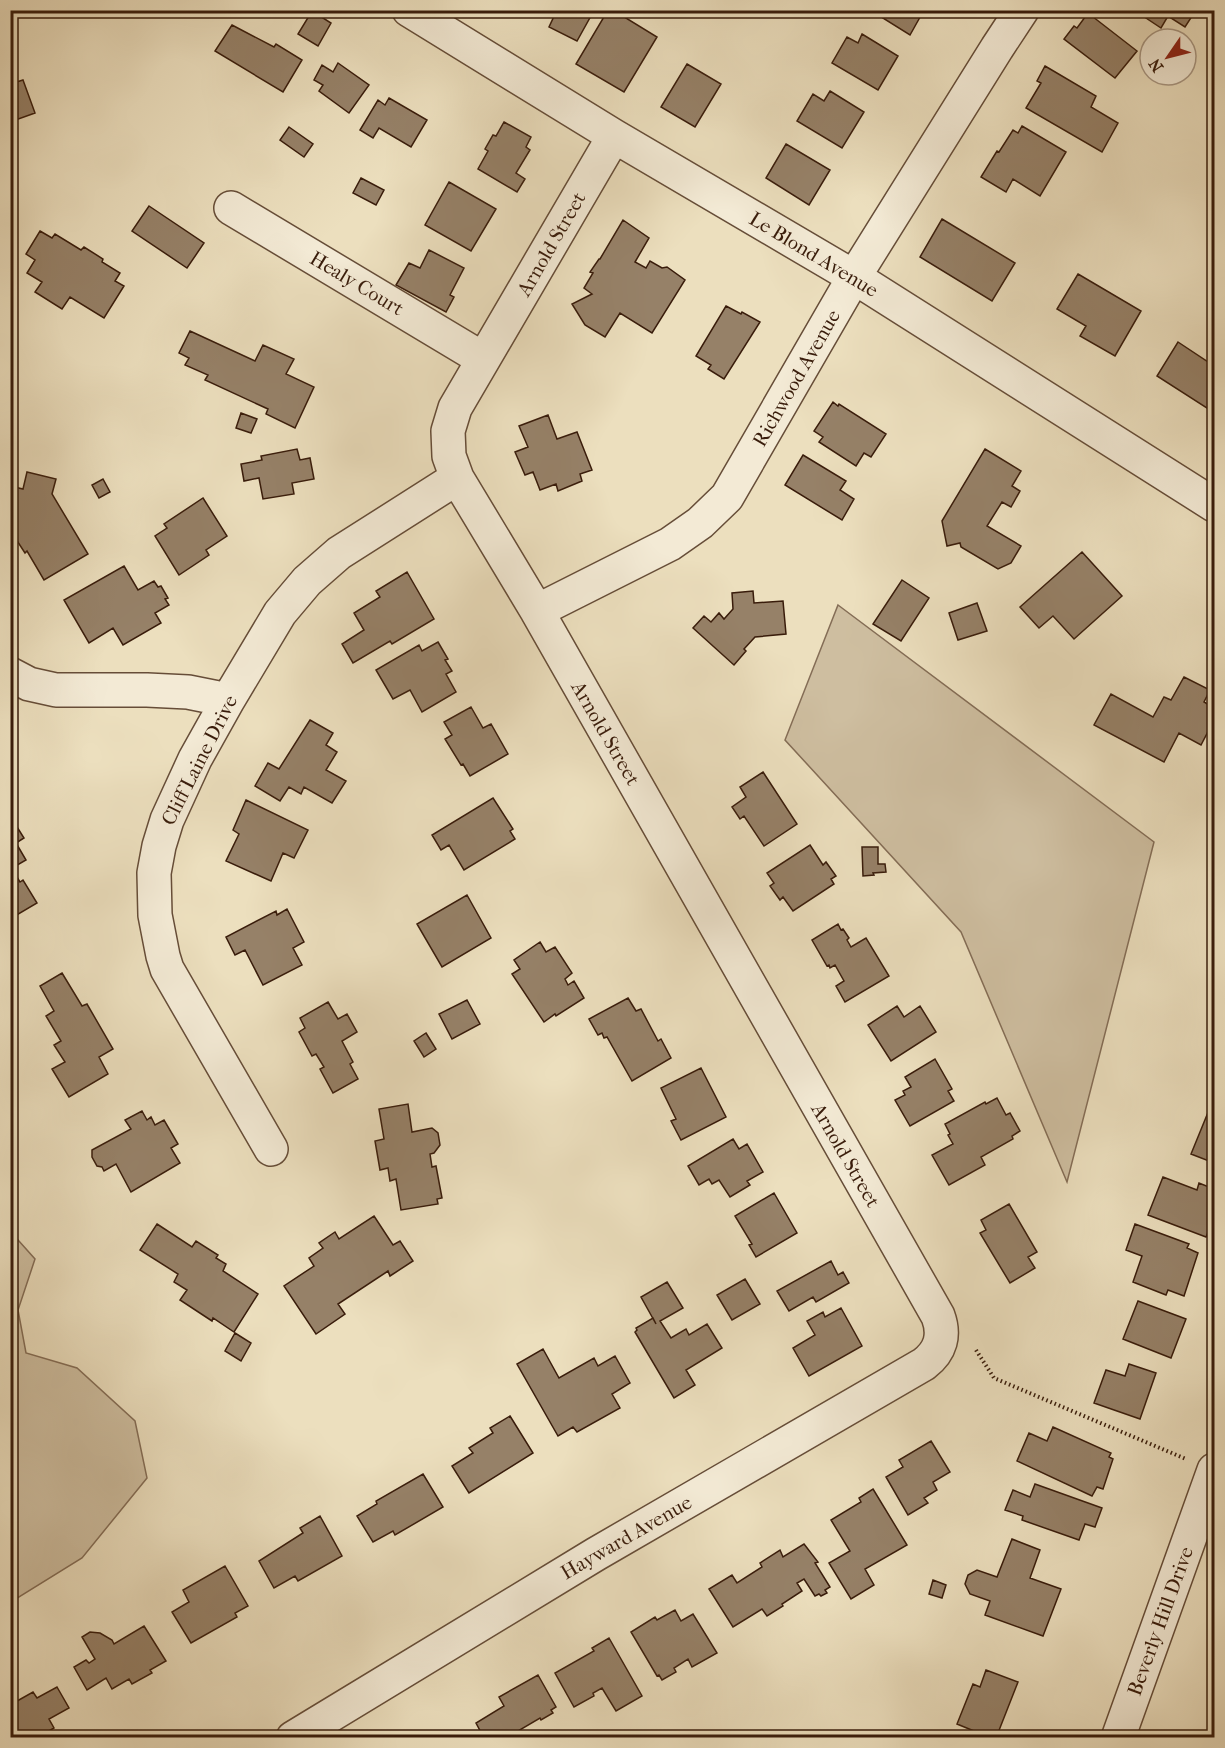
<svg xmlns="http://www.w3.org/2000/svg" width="1225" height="1748" font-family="'IM FELL French Canon',serif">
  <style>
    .green { fill: #cebea0; stroke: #846d56; stroke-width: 1.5 }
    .building { fill: #968168; stroke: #391c0b; stroke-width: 1.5 }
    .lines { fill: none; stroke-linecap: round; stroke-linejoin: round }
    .street-casing { stroke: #664d38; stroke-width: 36 }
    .path { stroke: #391c0b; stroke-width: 4; stroke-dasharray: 1.5 3; stroke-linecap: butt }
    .street { stroke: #f3ead5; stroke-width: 33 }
    .labels { text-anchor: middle; stroke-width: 6; stroke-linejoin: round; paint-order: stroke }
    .street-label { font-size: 20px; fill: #391c0b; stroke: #f3ead5 }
  </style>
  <rect width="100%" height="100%" fill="#ecdfbe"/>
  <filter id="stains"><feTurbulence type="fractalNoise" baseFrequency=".00333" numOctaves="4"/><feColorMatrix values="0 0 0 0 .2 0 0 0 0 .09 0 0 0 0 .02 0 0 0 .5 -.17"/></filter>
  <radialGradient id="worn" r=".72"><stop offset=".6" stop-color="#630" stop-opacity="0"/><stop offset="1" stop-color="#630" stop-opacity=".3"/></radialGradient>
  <path class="green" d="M 838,605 L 1154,842 L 1067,1182 L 961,932 L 785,740 Z
    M 10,1231 L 35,1259 L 18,1310 L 26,1353 L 77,1368 L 135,1421 L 147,1478 L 82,1558 L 11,1602 Z"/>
  <path class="building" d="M 557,10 L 585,10 L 592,14 L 577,41 L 549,27 Z
    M 608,10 L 613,10 L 657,37 L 624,92 L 576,64 Z
    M 870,10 L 924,10 L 910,35 Z
    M 1134,10 L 1196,10 L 1185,27 L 1168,16 L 1161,28 Z
    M 312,11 L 331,23 L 318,46 L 298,34 Z
    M 1088,13 L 1137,51 L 1115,78 L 1064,39 L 1074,26 L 1077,28 Z
    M 232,25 L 274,47 L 276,44 L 302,60 L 283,92 L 215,51 Z
    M 862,34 L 898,56 L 878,90 L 832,63 L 847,37 L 858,43 Z
    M 338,63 L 369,85 L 349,113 L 319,91 L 323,85 L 314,80 L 322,65 L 333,72 Z
    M 687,64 L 721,84 L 695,127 L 661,107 Z
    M 1045,66 L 1096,96 L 1091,107 L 1118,123 L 1102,152 L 1026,108 L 1041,83 L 1037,81 Z
    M 23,80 L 35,113 L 10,122 L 10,84 Z
    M 830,91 L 864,112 L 842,148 L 797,121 L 813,94 L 824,101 Z
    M 389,98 L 427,120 L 411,147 L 379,128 L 373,138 L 360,130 L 378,100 L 385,105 Z
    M 504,122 L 531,137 L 526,147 L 530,150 L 516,173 L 525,179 L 517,192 L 478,169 L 488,151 L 485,149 L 493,135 L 496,136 Z
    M 1022,126 L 1066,152 L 1040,196 L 1013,179 L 1006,192 L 981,177 L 997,151 L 999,152 L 1013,130 L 1018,133 Z
    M 289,127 L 313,144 L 304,157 L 280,140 Z
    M 786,144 L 830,170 L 809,205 L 766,178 Z
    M 361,178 L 384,190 L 376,205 L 353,193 Z
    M 449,182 L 496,209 L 471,251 L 425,225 Z
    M 149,206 L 204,243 L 187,268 L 132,231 Z
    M 942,219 L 1015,263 L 992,301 L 920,257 Z
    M 623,220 L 649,238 L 635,262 L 646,268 L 650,261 L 662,268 L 667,267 L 685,280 L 652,333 L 620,313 L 605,337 L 585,325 L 572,304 L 592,294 L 584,288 L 593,273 L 590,272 L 599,259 L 600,259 Z
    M 40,231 L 52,238 L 55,234 L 81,250 L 84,247 L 103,259 L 102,262 L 120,273 L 115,281 L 124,286 L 104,318 L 70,297 L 62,309 L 35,292 L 42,282 L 27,273 L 35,260 L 26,254 Z
    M 429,250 L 464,268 L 450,295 L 454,297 L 446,312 L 396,285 L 409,263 L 420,268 Z
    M 1078,274 L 1141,311 L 1115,356 L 1080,336 L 1086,326 L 1057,309 Z
    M 726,306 L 741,314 L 742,312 L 760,322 L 724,379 L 708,369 L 711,365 L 696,356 Z
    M 190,331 L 255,361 L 263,345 L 294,359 L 286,374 L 314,387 L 295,428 L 266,414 L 268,409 L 205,380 L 208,375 L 185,365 L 189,358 L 179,353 Z
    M 1178,342 L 1214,366 L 1213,412 L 1157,376 Z
    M 833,402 L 838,406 L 839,404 L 886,434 L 871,457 L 864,453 L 856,466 L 819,442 L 823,437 L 814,431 Z
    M 241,413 L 257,419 L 251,433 L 236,428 Z
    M 548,415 L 557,439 L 577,432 L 592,470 L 580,474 L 582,481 L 558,491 L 556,484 L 540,490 L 533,472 L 525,475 L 515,452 L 528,447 L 519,426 Z
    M 297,449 L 300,460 L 310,458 L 314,479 L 292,483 L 294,494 L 263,499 L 259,478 L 244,481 L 241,464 L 262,460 L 261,456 Z
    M 985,449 L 1021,471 L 1012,486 L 1020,491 L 1011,507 L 1002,502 L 987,526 L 1021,546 L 1011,563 L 998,569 L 961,547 L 960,543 L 947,546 L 942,521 Z
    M 803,455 L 846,481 L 840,490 L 854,499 L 842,520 L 785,485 Z
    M 27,472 L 56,479 L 52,494 L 88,554 L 44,580 L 27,551 L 25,553 L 10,530 L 12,526 L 10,486 L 23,489 Z
    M 103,479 L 110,492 L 99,498 L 92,485 Z
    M 203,498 L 227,536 L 206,550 L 209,555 L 179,575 L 155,536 L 167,528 L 164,524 Z
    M 1082,552 L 1122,596 L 1074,639 L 1053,616 L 1039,628 L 1020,607 Z
    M 124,566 L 138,590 L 154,581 L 158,587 L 161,586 L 168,598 L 165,599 L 169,605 L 155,613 L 161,623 L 123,645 L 113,628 L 89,643 L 64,600 Z
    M 407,572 L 434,619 L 392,644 L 390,641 L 353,663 L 342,644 L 364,630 L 354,613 L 380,597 L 376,591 Z
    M 902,580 L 929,598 L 901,641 L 873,624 Z
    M 753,591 L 754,603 L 783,601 L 786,634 L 755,637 L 744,649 L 746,651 L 734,665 L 693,628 L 704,616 L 711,622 L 719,613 L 724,619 L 733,609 L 732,593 Z
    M 977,603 L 987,631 L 958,640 L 949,613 Z
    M 438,642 L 448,659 L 445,660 L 452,671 L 446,674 L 456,692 L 422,712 L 410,690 L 393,699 L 376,670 L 419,645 L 422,651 Z
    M 1184,677 L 1210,690 L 1204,702 L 1214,708 L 1214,720 L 1201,745 L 1179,733 L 1164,762 L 1094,725 L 1111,694 L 1153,717 L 1164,697 L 1171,700 Z
    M 471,707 L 483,728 L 491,724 L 508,754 L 470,776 L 463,764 L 461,765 L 445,739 L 452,735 L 444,722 Z
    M 310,720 L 333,733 L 326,745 L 337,752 L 326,770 L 346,781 L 332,803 L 304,787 L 301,794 L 289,787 L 280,801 L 255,786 L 268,763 L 279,769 Z
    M 763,772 L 797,824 L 764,846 L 744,816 L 740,819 L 732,807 L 746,797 L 740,787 Z
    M 493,798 L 513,829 L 510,831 L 515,839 L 464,870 L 449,845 L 441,850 L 432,835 Z
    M 246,800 L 308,830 L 294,858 L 283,853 L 271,881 L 226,861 L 239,834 L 233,830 Z
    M 12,819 L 24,838 L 16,843 L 26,860 L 12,868 L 20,882 L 23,880 L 37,903 L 10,919 L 10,820 Z
    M 810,845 L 823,865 L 826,862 L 836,876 L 831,879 L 834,884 L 793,911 L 783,897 L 780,900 L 770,886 L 774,883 L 767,873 Z
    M 862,847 L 878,847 L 878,864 L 885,864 L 886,872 L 873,873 L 874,875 L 863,876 Z
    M 467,895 L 491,938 L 442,967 L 417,924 Z
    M 287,909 L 304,942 L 293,948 L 302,965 L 263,985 L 245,950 L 235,955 L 226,937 L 276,911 L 277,915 Z
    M 838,924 L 841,930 L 843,929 L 849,938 L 847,940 L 851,947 L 866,938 L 889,976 L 845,1002 L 836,986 L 844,981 L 835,965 L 830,968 L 829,965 L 827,966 L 812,940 Z
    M 540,942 L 546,952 L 555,947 L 572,973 L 565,979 L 568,985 L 574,981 L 584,998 L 556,1016 L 555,1014 L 544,1022 L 512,974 L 520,969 L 514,960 Z
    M 62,973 L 82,1006 L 87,1004 L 113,1049 L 99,1057 L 108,1074 L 69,1097 L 52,1069 L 65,1062 L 54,1045 L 61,1041 L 46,1016 L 54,1011 L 40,986 Z
    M 628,998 L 636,1011 L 641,1009 L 658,1041 L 661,1039 L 671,1058 L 632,1081 L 607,1037 L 604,1038 L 602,1033 L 598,1035 L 589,1019 Z
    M 467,1000 L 480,1024 L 452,1039 L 439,1014 Z
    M 328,1002 L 338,1019 L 347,1014 L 357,1032 L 342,1041 L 353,1062 L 350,1064 L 358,1079 L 333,1093 L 320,1069 L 324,1067 L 316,1054 L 312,1056 L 299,1032 L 305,1028 L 300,1018 Z
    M 897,1006 L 904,1017 L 920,1006 L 936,1032 L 891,1061 L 868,1025 Z
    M 426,1033 L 436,1049 L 424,1057 L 414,1041 Z
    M 935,1059 L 952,1089 L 948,1091 L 954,1101 L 910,1126 L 895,1100 L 905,1095 L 903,1091 L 911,1087 L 905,1077 Z
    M 701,1068 L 726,1117 L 681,1140 L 671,1121 L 676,1119 L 661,1088 Z
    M 997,1098 L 1006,1115 L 1010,1113 L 1020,1131 L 1012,1136 L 1013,1139 L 981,1157 L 985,1165 L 949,1185 L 932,1155 L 953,1144 L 948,1135 L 950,1134 L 945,1124 L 985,1102 L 986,1104 Z
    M 408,1104 L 412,1132 L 432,1128 L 438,1133 L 440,1145 L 434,1153 L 430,1154 L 432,1167 L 436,1166 L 442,1198 L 437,1199 L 438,1204 L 401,1210 L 396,1179 L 390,1181 L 388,1168 L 380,1170 L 375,1141 L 384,1139 L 379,1109 Z
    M 1209,1110 L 1214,1112 L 1214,1163 L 1191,1154 Z
    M 142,1111 L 147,1120 L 151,1117 L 155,1125 L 164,1120 L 178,1144 L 171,1148 L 180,1163 L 131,1192 L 116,1164 L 104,1171 L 102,1167 L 97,1166 L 92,1157 L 92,1150 L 131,1129 L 125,1120 Z
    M 733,1139 L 739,1149 L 747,1144 L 763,1172 L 747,1181 L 750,1185 L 730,1197 L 719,1180 L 712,1184 L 709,1179 L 699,1185 L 688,1166 Z
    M 1163,1177 L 1197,1190 L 1199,1183 L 1214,1189 L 1214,1221 L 1213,1220 L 1206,1237 L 1148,1215 Z
    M 774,1193 L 797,1233 L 756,1257 L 749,1245 L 752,1244 L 735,1216 Z
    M 1009,1204 L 1037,1252 L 1028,1257 L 1035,1268 L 1010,1283 L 980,1233 L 986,1230 L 981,1220 Z
    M 374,1216 L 393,1245 L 400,1241 L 413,1261 L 390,1276 L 388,1271 L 338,1304 L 345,1314 L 316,1334 L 284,1286 L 314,1266 L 309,1258 L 323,1248 L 319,1243 L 335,1232 L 339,1239 Z
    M 157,1224 L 192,1247 L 196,1241 L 218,1255 L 216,1258 L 226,1264 L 223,1271 L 258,1294 L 234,1332 L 213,1318 L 212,1321 L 180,1300 L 187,1290 L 174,1282 L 178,1274 L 140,1250 Z
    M 1135,1224 L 1189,1244 L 1187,1248 L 1198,1253 L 1184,1296 L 1168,1290 L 1166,1295 L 1133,1282 L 1142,1256 L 1126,1250 Z
    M 831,1261 L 838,1275 L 843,1272 L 849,1283 L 816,1302 L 813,1297 L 789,1311 L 777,1291 Z
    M 745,1279 L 760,1304 L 732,1320 L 717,1295 Z
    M 667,1282 L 683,1308 L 660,1321 L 671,1338 L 686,1329 L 689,1335 L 707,1324 L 722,1348 L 686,1370 L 695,1385 L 674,1398 L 635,1332 L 637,1330 L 636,1328 L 653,1318 L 656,1324 L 641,1297 Z
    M 1138,1301 L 1186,1319 L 1171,1358 L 1123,1339 Z
    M 841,1308 L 862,1346 L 809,1376 L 793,1348 L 815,1335 L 807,1321 L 823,1312 L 825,1317 Z
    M 235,1333 L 251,1343 L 241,1361 L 225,1351 Z
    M 543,1349 L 559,1378 L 594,1358 L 598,1366 L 615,1356 L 630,1383 L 612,1394 L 620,1408 L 577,1432 L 573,1427 L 558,1436 L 517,1364 Z
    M 1129,1364 L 1156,1373 L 1140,1419 L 1094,1403 L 1106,1370 L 1125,1376 Z
    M 510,1416 L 533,1453 L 469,1493 L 452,1466 L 473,1453 L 469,1448 L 493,1433 L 490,1428 Z
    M 1053,1427 L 1111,1453 L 1109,1457 L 1113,1459 L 1103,1489 L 1097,1487 L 1092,1496 L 1017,1461 L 1029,1433 L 1047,1441 Z
    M 931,1441 L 950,1472 L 933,1482 L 937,1490 L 924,1498 L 928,1503 L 908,1515 L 886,1477 L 903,1467 L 899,1460 Z
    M 423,1474 L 443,1507 L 395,1535 L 393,1531 L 373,1542 L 357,1516 L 377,1504 L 376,1501 Z
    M 1035,1484 L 1102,1508 L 1095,1527 L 1085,1524 L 1079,1540 L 1022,1520 L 1023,1516 L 1005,1510 L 1013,1490 L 1030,1497 Z
    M 873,1489 L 907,1545 L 865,1569 L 874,1585 L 851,1599 L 829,1563 L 850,1551 L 831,1520 L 861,1502 L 859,1498 Z
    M 320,1516 L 342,1556 L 298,1581 L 295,1576 L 274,1588 L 259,1561 L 303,1533 L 300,1528 Z
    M 1012,1539 L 1040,1550 L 1030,1578 L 1061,1589 L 1043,1636 L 985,1615 L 990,1601 L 970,1594 L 965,1584 L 968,1575 L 977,1570 L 997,1577 Z
    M 804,1544 L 818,1562 L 815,1563 L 830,1587 L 825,1590 L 827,1593 L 821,1596 L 819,1594 L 815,1596 L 804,1579 L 797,1583 L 802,1591 L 782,1604 L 783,1606 L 767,1616 L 762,1609 L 733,1627 L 709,1589 L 732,1575 L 737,1583 L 762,1567 L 760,1563 L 780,1550 L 783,1557 Z
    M 225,1566 L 248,1606 L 235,1613 L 237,1617 L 191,1643 L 172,1612 L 189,1602 L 183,1590 Z
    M 933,1580 L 946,1585 L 942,1598 L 929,1594 Z
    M 675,1610 L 681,1621 L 693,1614 L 717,1653 L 692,1667 L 688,1659 L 674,1668 L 676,1672 L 662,1680 L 659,1675 L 657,1676 L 631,1632 L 655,1617 L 657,1620 Z
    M 144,1626 L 166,1661 L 150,1670 L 152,1673 L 132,1684 L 129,1679 L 112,1689 L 106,1678 L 87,1690 L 74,1667 L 86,1660 L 89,1663 L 95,1659 L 82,1637 L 90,1632 L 100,1633 L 112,1640 L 114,1644 Z
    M 609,1638 L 642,1696 L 616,1711 L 602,1688 L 593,1693 L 594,1696 L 574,1707 L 555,1673 L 594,1651 L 592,1648 Z
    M 986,1670 L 1018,1682 L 996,1738 L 991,1738 L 957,1724 L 973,1684 L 980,1687 Z
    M 538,1675 L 556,1707 L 551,1710 L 553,1713 L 541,1720 L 540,1718 L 506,1738 L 484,1738 L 476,1723 L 504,1706 L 499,1697 Z
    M 57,1687 L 69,1708 L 49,1719 L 54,1728 L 37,1738 L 10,1738 L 10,1705 L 33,1692 L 37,1698 Z"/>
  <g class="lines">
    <defs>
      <path id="street" d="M 409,10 L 614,136 L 854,277 L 1214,505
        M 231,208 L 483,359
        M 537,611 L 670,544 L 700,523 L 727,497 L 854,277 L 997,48 L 1022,10
        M 10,674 L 29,684 L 56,690 L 147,690 L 188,692 L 228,700
        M 271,1149 L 167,969 L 163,956 L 155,915 L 154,873 L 159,846 L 167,820 L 195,759 L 228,700 L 280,613 L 307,581 L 339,553 L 457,478
        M 293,1738 L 596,1554 L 924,1364 C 941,1351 945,1335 938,1316 L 537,611 L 457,478 L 449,456 L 448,431 L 455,408 L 614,136
        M 1118,1738 L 1214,1470"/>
    </defs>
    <use href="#street" class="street-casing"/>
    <path class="path" d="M 976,1350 L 994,1378 L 1186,1459"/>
    <use href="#street" class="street"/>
  </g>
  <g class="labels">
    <g class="street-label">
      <text transform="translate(551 244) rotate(-60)" y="7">Arnold Street</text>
      <text transform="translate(814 254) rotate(31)" y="7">Le Blond Avenue</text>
      <text transform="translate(357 283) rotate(31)" y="7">Healy Court</text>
      <text transform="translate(796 378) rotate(-60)" y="7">Richwood Avenue</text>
      <text transform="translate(606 733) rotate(60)" y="7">Arnold Street</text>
      <text transform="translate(199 760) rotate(-63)" y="7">Cliff Laine Drive</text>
      <text transform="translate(846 1155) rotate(60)" y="7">Arnold Street</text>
      <text transform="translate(626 1537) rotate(-30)" y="7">Hayward Avenue</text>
      <text transform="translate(1160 1621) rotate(-70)" y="7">Beverly Hill Drive</text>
    </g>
  </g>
  <rect width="1225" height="1748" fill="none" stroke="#ecdfbe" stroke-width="36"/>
  <rect x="12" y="12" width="1201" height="1724" fill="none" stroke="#391c0b" stroke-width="3"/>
  <rect x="18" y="18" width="1189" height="1712" fill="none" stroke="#391c0b" stroke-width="1.5"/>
  <g transform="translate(1168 57) rotate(235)"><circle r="28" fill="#f3ead5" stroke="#a99884" stroke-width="1.5"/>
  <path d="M0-4.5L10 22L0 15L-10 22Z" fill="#8f2418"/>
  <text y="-9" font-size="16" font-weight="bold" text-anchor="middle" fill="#391c0b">N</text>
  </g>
  <rect width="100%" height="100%" filter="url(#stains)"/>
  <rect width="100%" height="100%" fill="url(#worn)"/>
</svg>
